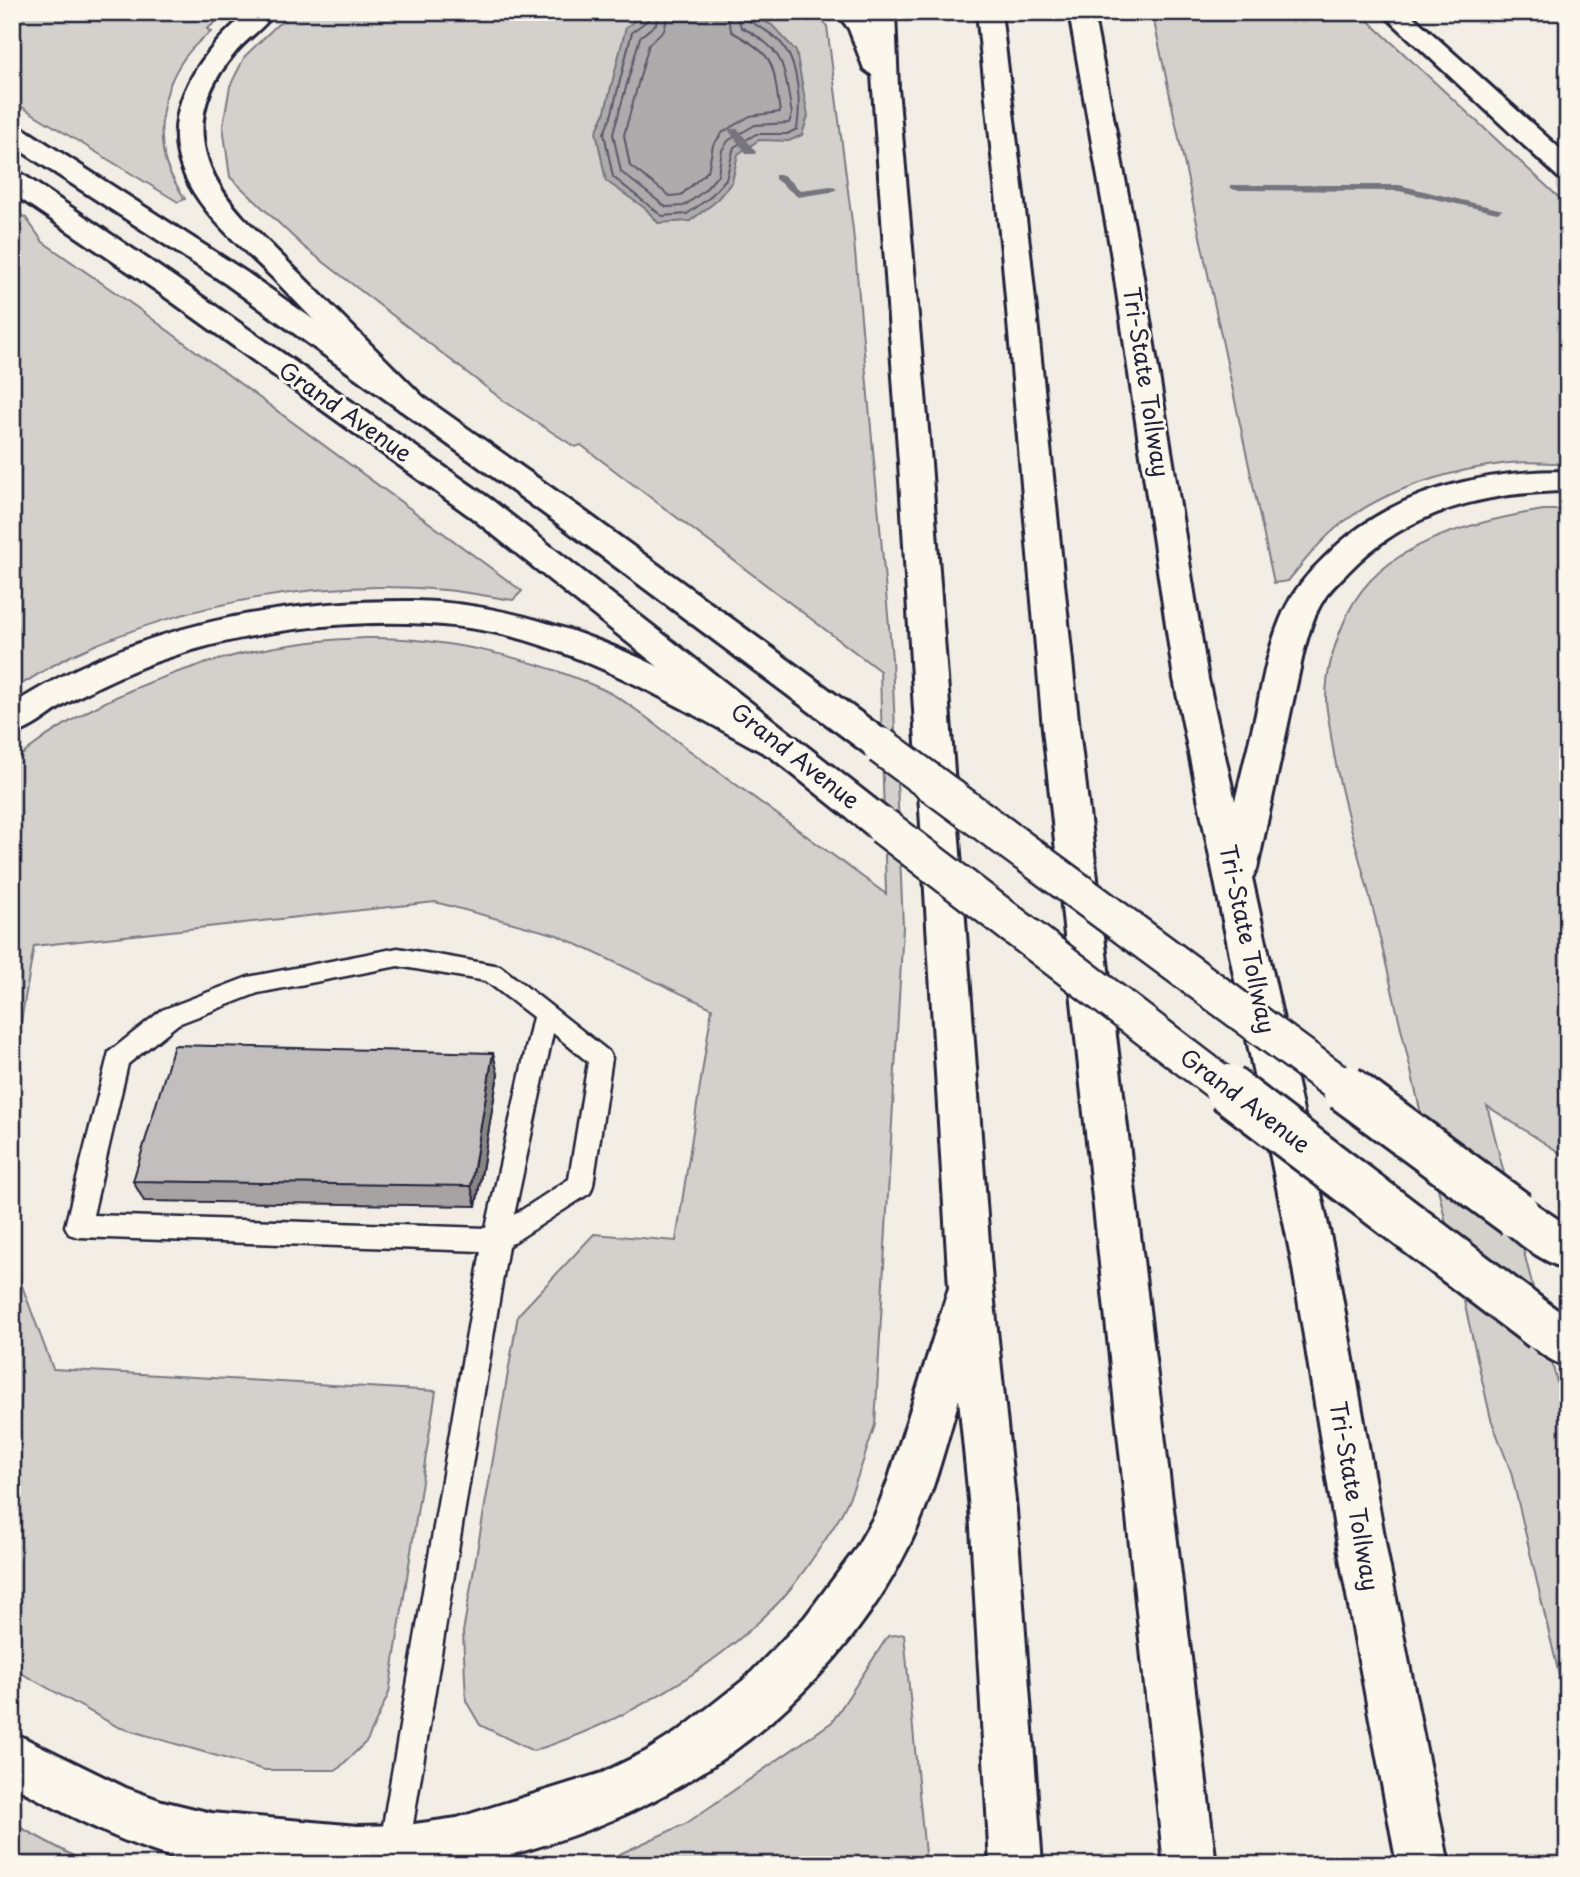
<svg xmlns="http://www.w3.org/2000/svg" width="1580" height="1877" font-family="'Playpen Sans',sans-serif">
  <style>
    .green { fill: #d4d1cc; stroke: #7b7a84; stroke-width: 2 }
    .water { fill: #aeabad; stroke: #76747f; stroke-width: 2 }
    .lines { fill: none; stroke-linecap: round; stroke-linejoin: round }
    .shore { stroke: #5a5969; stroke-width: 2 }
    .stream { fill: #76747f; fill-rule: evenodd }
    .lane-casing { stroke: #22223b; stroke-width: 5 }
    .primary-casing { stroke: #22223b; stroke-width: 6 }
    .highway-casing { stroke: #22223b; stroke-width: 6 }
    .lane { fill: #fbf7ec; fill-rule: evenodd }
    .primary { fill: #fbf7ec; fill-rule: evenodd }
    .highway { fill: #fbf7ec; fill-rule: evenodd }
    .primary-bridge-far1-casing { stroke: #22223b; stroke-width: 41; stroke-linecap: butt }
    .primary-bridge-casing { stroke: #22223b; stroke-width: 52; stroke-linecap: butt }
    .primary-bridge-far1 { stroke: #fbf7ec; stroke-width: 36 }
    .primary-bridge { stroke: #fbf7ec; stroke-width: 46 }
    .wall { fill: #a7a3a3; stroke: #22223b; stroke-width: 2 }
    .shaded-wall { fill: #888585; stroke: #22223b; stroke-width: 2 }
    .building { fill: #c2bebe; stroke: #22223b; stroke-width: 2 }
    .labels { text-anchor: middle; stroke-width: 6; stroke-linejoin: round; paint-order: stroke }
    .street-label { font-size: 23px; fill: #22223b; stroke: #fbf7ec }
  </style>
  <rect width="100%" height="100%" fill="#f2eee5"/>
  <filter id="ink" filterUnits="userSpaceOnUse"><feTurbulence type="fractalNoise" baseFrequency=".0143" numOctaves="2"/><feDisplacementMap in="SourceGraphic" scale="14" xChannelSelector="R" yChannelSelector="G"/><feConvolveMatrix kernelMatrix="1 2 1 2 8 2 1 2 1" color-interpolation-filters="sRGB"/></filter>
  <g filter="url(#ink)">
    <path class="green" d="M 12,12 L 228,12 L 207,29 L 211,32 C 170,61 154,111 165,160 C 168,173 178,187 185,199 L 178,202 L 12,101 Z
      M 295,12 L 813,12 L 827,26 L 853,230 L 892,659 L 903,927 L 875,1425 C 864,1457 855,1491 838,1520 C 824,1542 796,1585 778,1603 C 712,1671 623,1722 533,1751 L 480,1725 L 466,1701 L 463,1632 L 518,1315 L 594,1234 L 676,1241 L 712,1008 L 557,935 L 435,902 L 34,946 L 12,1074 L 12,763 C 104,684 245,641 366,638 C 443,637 532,657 602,689 C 629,701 668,735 693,753 C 757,800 821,847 886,894 L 880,671 L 581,445 L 575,447 L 504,401 L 304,247 L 230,177 L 223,126 L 230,86 L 245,56 L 277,25 Z
      M 1152,12 L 1359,12 L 1568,206 L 1568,464 C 1549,463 1528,461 1509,463 C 1457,469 1395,486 1352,516 C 1326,533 1307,558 1288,581 L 1274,583 Z
      M 12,209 L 26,218 L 43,242 L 136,307 L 522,591 L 513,600 C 490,597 467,592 445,590 C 322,578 189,602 77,653 C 54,663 33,678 12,690 Z
      M 1543,510 L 1568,510 L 1568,1158 L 1487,1106 L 1568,1426 L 1568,1713 L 1511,1472 L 1491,1419 C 1452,1252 1415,1084 1375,917 C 1360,857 1340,797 1331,736 C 1330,724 1326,711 1326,699 C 1326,670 1336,639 1348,613 C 1382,542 1473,522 1543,510 Z
      M 12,1259 L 53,1369 L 436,1391 L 389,1693 L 367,1741 L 337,1770 L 265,1770 L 118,1727 L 12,1668 Z
      M 904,1634 L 926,1865 L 596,1865 L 687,1823 L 832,1722 L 888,1636 Z
      M 12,1823 L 81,1860 L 97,1865 L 12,1865 Z"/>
    <path class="water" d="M 647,12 L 745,12 L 772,25 L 796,51 L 808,116 L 802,135 L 789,141 L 759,140 L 738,154 L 732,182 L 714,203 L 690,221 L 658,223 L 646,209 L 606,181 L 596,132 L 604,115 L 626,27 Z"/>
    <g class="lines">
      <path class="shore" d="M 650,12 L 648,20 L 632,32 L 611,117 L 604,133 L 613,177 L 662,216 L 687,214 L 709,198 L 726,179 L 734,147 L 756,134 L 787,134 L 797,129 C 801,103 799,62 780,42 C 771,32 758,26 747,20 L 745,12
        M 659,12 L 656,24 L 640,37 L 613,134 L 621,172 L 666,207 L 684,206 L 704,191 L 718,175 L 722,150 L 729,140 L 755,125 L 789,123 L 792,114 C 783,67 788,51 741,27 L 736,12
        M 669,12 L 664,30 L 649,44 L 624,135 L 630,166 L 670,196 L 681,195 L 708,171 L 713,145 L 723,132 L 750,116 L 780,112 C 772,63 778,57 732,32 L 725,12"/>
      <path class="stream" d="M 730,129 L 738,129 L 756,152 L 755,154 L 747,154 L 729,131 Z
        M 775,175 L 783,175 L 800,190 L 831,186 L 837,189 L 831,192 L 798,197 L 775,179 Z
        M 1231,185 L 1399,185 L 1503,210 L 1497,213 L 1399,191 L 1235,190 L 1229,187 Z"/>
      <defs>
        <path id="lane" d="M 398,948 L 500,966 L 608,1051 L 612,1058 L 593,1185 L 590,1193 L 508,1246 L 408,1855 L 404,1865 L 382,1865 L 378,1855 L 481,1251 L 78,1237 L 69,1234 L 65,1226 L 109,1052 L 162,1010 L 248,977 ZM 398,966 L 486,981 L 533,1017 L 486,1228 L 93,1215 L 128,1064 L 178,1024 L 258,993 ZM 553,1033 L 588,1062 L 569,1179 L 514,1215 Z"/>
        <path id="primary" d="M 12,125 L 21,127 L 246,272 L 583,510 L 894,737 L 899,746 L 894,755 L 881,759 L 868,755 L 561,526 L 226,284 L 12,145 Z
          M 12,172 L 22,174 L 177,279 L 493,501 L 896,816 L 901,826 L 896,836 L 883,840 L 870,836 L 471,517 L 157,291 L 12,193 Z
          M 1516,1195 L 1531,1201 L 1568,1226 L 1568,1270 C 1542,1261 1506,1239 1495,1214 L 1501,1201 Z
          M 1543,1308 L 1568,1320 L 1568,1367 C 1547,1360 1530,1348 1521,1328 L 1527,1314 Z"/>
        <path id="highway" d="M 248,12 L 275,12 C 264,28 246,39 234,54 C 186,111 196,165 243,217 L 422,396 L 426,403 L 422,410 L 411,413 L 400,410 C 358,367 316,322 274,279 C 246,251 215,226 194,193 C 150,123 193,59 248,12 Z
          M 836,12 L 861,12 L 871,24 L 871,12 L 895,12 L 898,88 L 931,463 L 992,1283 L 1016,1510 L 1042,1865 L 990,1865 L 970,1510 L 959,1399 C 945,1448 932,1499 909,1546 C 845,1675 728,1775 595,1827 C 567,1838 539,1847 510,1855 C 499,1858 487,1863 475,1865 C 436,1869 395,1865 355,1865 C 308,1865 259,1869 212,1865 C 150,1859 67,1815 12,1785 L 12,1732 L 126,1788 L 162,1801 L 211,1813 L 358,1826 L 407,1825 L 457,1818 L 602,1773 L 645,1752 L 680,1730 L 746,1678 L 805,1617 L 855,1550 L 875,1515 L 888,1481 L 949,1288 L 899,463 L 872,75 L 864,69 L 849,29 Z
          M 977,12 L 1001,12 L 1030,252 L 1079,729 L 1216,1865 L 1164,1865 L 1043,729 L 1002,252 Z
          M 1069,12 L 1093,12 L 1139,252 L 1208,679 L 1235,801 C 1242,772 1249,743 1256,714 C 1263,679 1269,644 1284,611 C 1294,590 1308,573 1325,557 C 1389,491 1479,471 1568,471 L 1568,491 C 1485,492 1408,510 1349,571 C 1340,580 1330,589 1324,599 C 1313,615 1308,636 1303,654 L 1257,869 L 1252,878 L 1336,1262 L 1387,1553 L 1449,1865 L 1397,1865 L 1339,1553 L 1292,1262 L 1174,679 L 1111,252 Z
          M 1381,12 L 1408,12 L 1568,156 L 1568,179 L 1558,177 Z
          M 414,601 C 556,604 677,674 799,740 L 804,749 L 799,758 L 786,762 L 773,758 C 692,714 614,667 525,640 C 417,608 263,624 158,661 C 127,672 96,687 67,703 C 49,714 33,729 12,735 L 12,705 C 134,627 271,600 414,601 Z"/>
      </defs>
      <use href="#lane" class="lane-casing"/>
      <use href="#primary" class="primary-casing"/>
      <use href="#highway" class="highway-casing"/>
      <use href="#lane" class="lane"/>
      <use href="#primary" class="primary"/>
      <use href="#highway" class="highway"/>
      <defs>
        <path id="primary-bridge-far1" d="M 881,746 L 1347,1090
          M 883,826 L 1229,1090"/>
        <path id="primary-bridge" d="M 1227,1088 L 1543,1328
          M 1345,1088 L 1516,1214"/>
      </defs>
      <use href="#primary-bridge-far1" class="primary-bridge-far1-casing"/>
      <use href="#primary-bridge" class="primary-bridge-casing"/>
      <use href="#primary-bridge-far1" class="primary-bridge-far1"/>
      <use href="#primary-bridge" class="primary-bridge"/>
    </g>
    <path class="wall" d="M 498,1074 L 476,1206 L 144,1201 L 133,1181 Z"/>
    <path class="shaded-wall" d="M 493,1053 L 498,1074 L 476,1206 L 471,1186 Z"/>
    <path class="building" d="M 174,1045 L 493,1053 L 471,1186 L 133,1181 Z"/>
  </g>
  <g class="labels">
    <g class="street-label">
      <text transform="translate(1146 382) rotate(81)" y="8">Tri-State Tollway</text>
      <text transform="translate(345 412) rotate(35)" y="8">Grand Avenue</text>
      <text transform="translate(795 756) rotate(38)" y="8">Grand Avenue</text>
      <text transform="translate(1247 939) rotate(78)" y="8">Tri-State Tollway</text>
      <text transform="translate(1245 1101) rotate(37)" y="8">Grand Avenue</text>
      <text transform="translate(1354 1496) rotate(80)" y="8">Tri-State Tollway</text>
    </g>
  </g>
  <rect width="1580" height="1877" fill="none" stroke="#fbf7ec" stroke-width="42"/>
  <rect x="21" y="21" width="1538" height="1835" fill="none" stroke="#22223b" stroke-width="2.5" filter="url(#ink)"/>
</svg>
